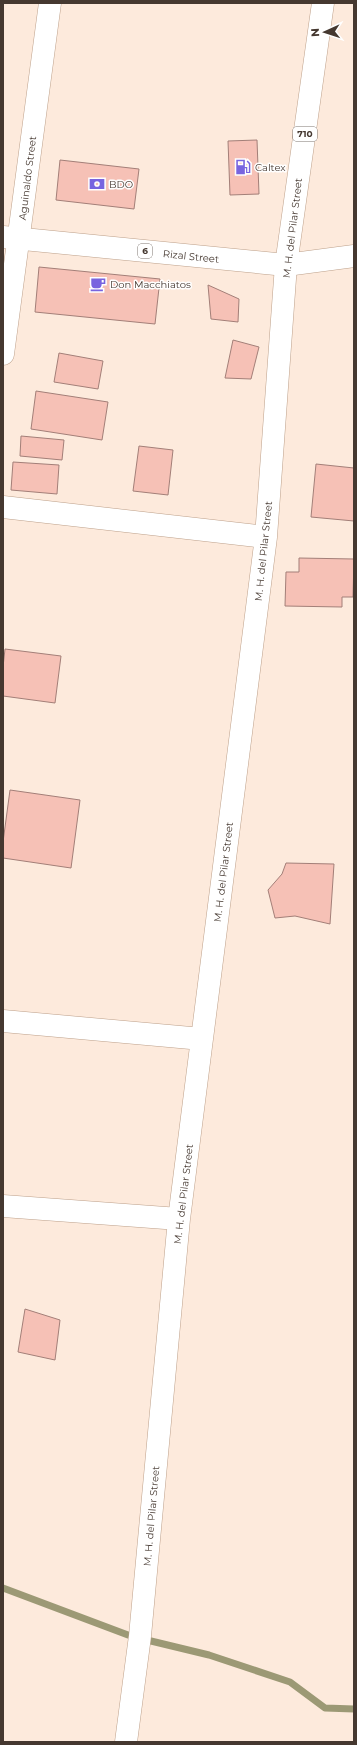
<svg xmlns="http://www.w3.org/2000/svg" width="357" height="1745" font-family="Montserrat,sans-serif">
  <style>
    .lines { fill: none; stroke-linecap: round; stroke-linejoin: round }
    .stream { stroke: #9c9975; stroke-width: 7 }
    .building { fill: #f6c1b6; stroke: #a37f78 }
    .minor-casing { stroke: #bda08a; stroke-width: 23 }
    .major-casing { stroke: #bda08a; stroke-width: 23 }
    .highway-casing { stroke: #bda08a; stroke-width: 23 }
    .minor { stroke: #fff; stroke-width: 22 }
    .major { stroke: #fff; stroke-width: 22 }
    .highway { stroke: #fff; stroke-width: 22 }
    .labels { text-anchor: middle; stroke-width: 3; stroke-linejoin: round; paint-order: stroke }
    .shield { fill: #fff; stroke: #7d746e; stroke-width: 1 }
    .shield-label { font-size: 9px; font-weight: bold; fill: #453830 }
    .poi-label { font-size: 10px; fill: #453830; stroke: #fff; text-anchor: start }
    .street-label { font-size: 10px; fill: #453830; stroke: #fff }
  </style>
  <rect width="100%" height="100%" fill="#fdeadc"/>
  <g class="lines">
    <path class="stream" d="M 3,1588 L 128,1635
      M 151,1641 L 209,1655 L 290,1682 L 325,1708 L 354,1709"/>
  </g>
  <path class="building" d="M 257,140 L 259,194 L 230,195 L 228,141 Z
    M 60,160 L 139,169 L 134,209 L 56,200 Z
    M 39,267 L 160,279 L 155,324 L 35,312 Z
    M 208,285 L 239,299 L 238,322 L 211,319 Z
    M 233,340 L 259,347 L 251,379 L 225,378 Z
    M 59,353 L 103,361 L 98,389 L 54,382 Z
    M 36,391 L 108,402 L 102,440 L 31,429 Z
    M 21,436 L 64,440 L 62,460 L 20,456 Z
    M 139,446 L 173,450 L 168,495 L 133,491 Z
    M 13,462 L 59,465 L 57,494 L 11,490 Z
    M 316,464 L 354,468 L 354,521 L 311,517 Z
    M 299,558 L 354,559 L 353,597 L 342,597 L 342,607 L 285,606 L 286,572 L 299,572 Z
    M 5,649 L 61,656 L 55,703 L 3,696 L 3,667 Z
    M 10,790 L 80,800 L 71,868 L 3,858 L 3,842 Z
    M 286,863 L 334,864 L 330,924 L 295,916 L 275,918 L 268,890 L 282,874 Z
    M 25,1309 L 60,1320 L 55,1360 L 18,1352 Z"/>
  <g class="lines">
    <defs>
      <path id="minor" d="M 3,354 L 50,3
        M 3,507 L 266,537
        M 3,1021 L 202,1039
        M 3,1206 L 179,1219
        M 126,1742 L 140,1636 L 179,1219 L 266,537 L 286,265"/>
      <path id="major" d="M 286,265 L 323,3"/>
      <path id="highway" d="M 3,237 L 286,265 L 354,256"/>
    </defs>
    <use href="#minor" class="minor-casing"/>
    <use href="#major" class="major-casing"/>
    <use href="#highway" class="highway-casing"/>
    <use href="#minor" class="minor"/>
    <use href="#major" class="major"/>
    <use href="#highway" class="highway"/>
  </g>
  <defs>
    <symbol id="fuel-bare" viewBox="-9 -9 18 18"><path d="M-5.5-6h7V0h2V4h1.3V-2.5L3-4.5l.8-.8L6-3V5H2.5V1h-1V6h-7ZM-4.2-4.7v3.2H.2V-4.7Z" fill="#7864df" stroke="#fff" stroke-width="2.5" paint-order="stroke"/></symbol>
    <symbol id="bank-bare" viewBox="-9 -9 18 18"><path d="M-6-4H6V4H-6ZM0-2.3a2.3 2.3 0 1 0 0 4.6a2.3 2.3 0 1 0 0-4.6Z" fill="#7864df" stroke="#fff" stroke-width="2.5" paint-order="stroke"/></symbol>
    <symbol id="cafe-bare" viewBox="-9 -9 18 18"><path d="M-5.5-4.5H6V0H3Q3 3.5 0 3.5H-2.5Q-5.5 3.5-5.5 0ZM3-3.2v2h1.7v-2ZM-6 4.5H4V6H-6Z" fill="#7864df" stroke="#fff" stroke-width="2.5" paint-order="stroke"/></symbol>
  </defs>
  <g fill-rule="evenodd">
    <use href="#fuel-bare" x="232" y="156" width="22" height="22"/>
    <use href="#bank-bare" x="86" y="173" width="22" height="22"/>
    <use href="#cafe-bare" x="87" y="273" width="22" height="22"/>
  </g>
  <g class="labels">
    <g class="shield">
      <rect x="293" y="127" width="24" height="14" rx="3"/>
      <rect x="138" y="244" width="14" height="14" rx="3"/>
    </g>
    <g class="shield-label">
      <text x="305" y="137">710</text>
      <text x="145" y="254">6</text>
    </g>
    <g class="poi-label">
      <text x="255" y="171">Caltex</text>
      <text x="109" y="188">BDO</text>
      <text x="110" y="288">Don Macchiatos</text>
    </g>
    <g class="street-label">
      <text transform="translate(27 178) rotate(-83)" y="4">Aguinaldo Street</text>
      <text transform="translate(292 228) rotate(-83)" y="4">M. H. del Pilar Street</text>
      <text transform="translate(191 256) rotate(6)" y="4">Rizal Street</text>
      <text transform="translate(263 551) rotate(-84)" y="4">M. H. del Pilar Street</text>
      <text transform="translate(223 872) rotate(-83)" y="4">M. H. del Pilar Street</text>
      <text transform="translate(183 1194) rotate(-83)" y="4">M. H. del Pilar Street</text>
      <text transform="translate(151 1516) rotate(-85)" y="4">M. H. del Pilar Street</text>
    </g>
  </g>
  <rect width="357" height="1745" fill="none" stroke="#453830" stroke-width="8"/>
  <g transform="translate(325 32) rotate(267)" stroke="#ffffff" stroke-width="3" paint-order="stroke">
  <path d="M0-3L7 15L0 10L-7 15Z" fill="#453830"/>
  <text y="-6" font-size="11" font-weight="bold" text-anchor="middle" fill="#453830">N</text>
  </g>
</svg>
